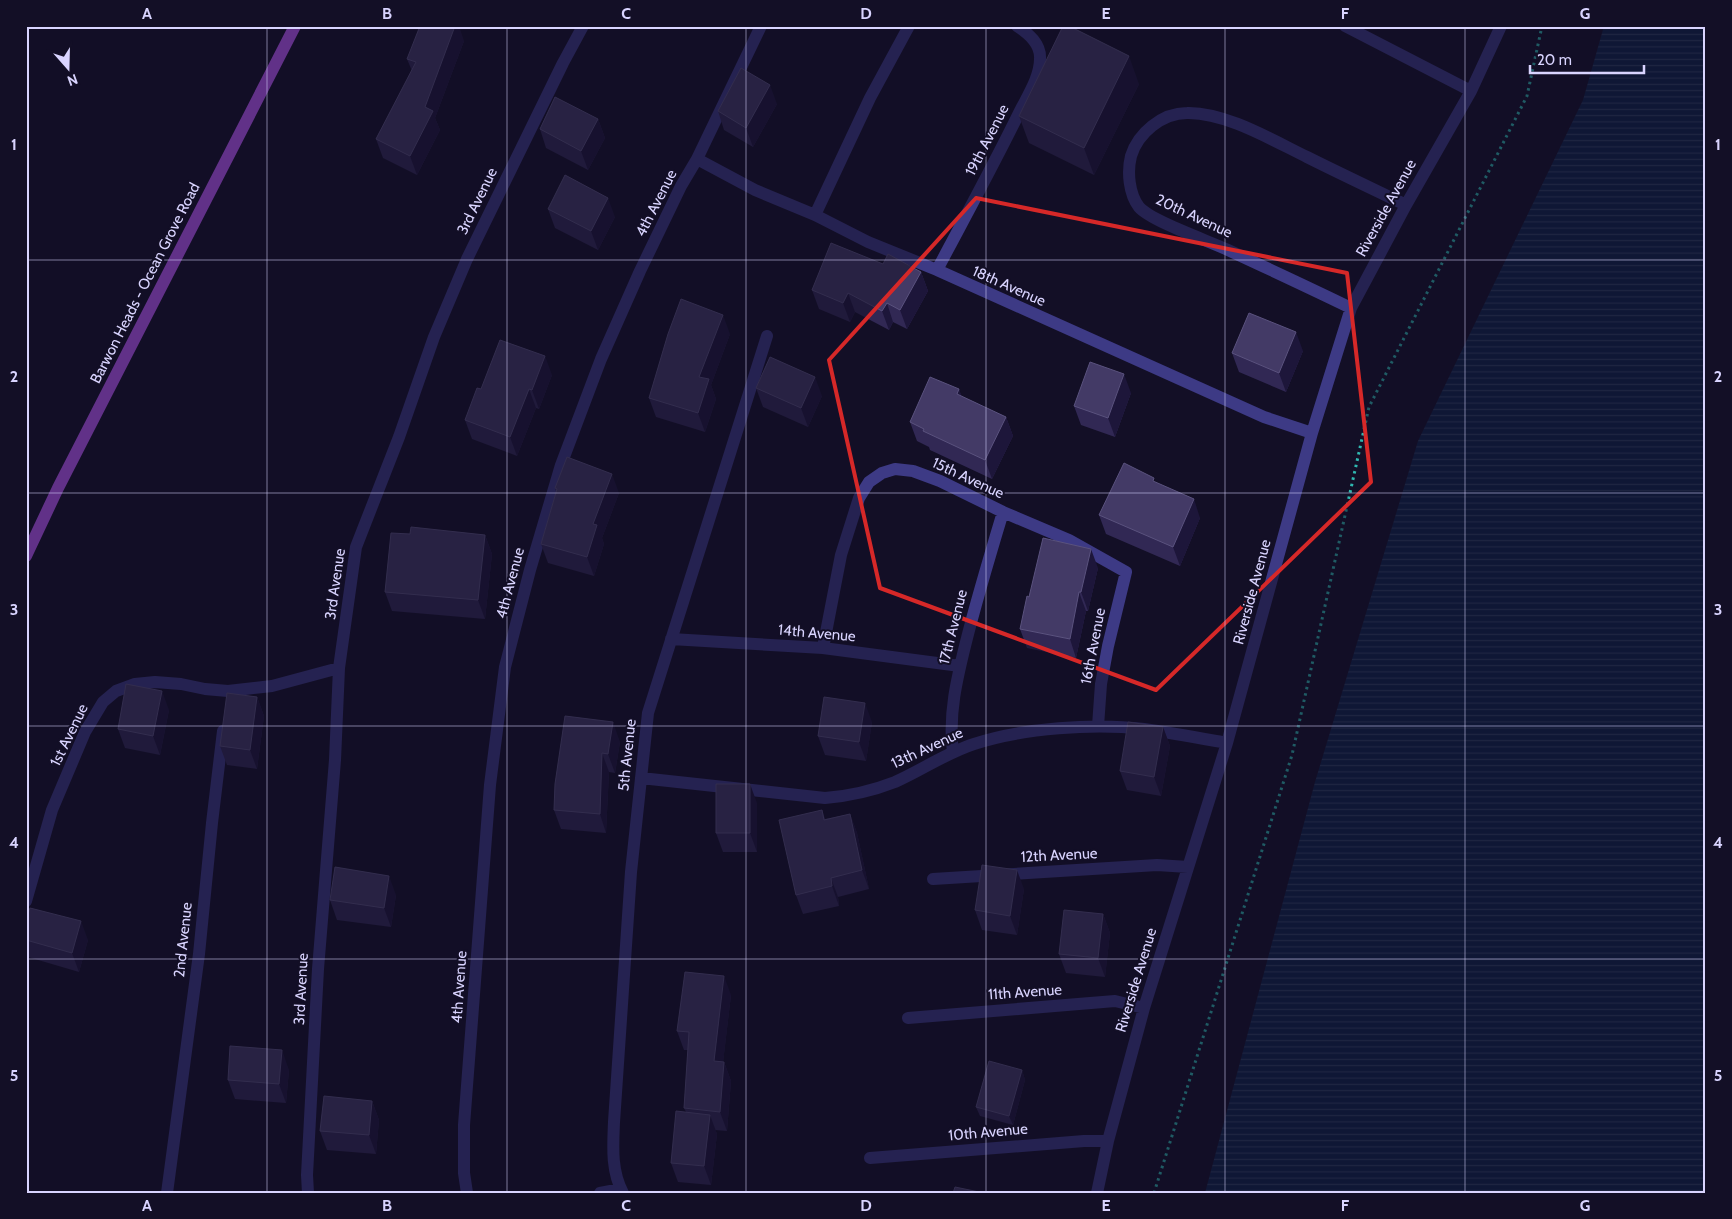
<svg xmlns="http://www.w3.org/2000/svg" width="1732" height="1219" font-family="Cabin,sans-serif">
  <style>
    .water { fill: url(#water-rules) }
    .lines { fill: none; stroke-linecap: round; stroke-linejoin: round }
    .path { stroke: #2fb8b0; stroke-width: 3; stroke-dasharray: 2.5 4; stroke-linecap: butt }
    .minor { stroke: #3d3a85; stroke-width: 12 }
    .major { stroke: #c25bff; stroke-width: 12 }
    .wall { fill: #312854 }
    .shaded-wall { fill: #1d163a }
    .building { fill: #433a66; stroke: #5a527e }
    .marked { fill: none; stroke: #d62828; stroke-width: 4; stroke-linejoin: round }
    .grid { fill: none; stroke: #d9d4ff; stroke-width: 1; stroke-opacity: 0.55 }
    .labels { text-anchor: middle; stroke-width: 4; stroke-linejoin: round; paint-order: stroke }
    .street-label { font-size: 15px; fill: #d9d4ff; stroke: #130f26 }
    .neatline { fill: none; stroke: #d9d4ff; stroke-width: 2 }
    .grid-label { font-size: 16px; text-anchor: middle; font-weight: bold; fill: #d9d4ff }
  </style>
  <defs>
    <pattern id="water-rules" width="6" height="5" patternUnits="userSpaceOnUse" patternTransform="scale(1.25)"><rect width="6" height="5" fill="#0c2248"/><path d="M0 2.5h6" fill="none" stroke="#2f4163"/></pattern>
  </defs>
  <rect width="100%" height="100%" fill="#130f26"/>
  <path class="water" d="M 1604,26 L 1706,26 L 1706,1193 L 1205,1193 L 1315,782 L 1418,441 L 1583,100 Z"/>
  <g class="lines">
    <path class="path" d="M 1154,1193 L 1292,755 L 1369,407 L 1527,96 L 1542,26"/>
    <path class="minor" d="M 1345,26 L 1471,91
      M 697,159 L 755,190 L 815,215 L 868,242 L 937,270 L 1264,417 L 1312,433
      M 815,215 L 870,98 L 909,26
      M 937,270 C 964,219 992,168 1018,115 C 1026,98 1040,78 1040,59 C 1041,44 1029,34 1017,26
      M 1351,308 C 1310,288 1269,269 1228,250 C 1209,241 1151,221 1139,207 C 1129,194 1127,172 1131,156 C 1138,133 1162,113 1187,113 C 1225,112 1272,140 1307,157 C 1339,173 1373,189 1406,205
      M 671,639 L 823,648 L 960,666
      M 823,648 L 841,555 L 859,498 L 869,482 L 882,473 L 895,469 L 913,471 L 940,481 L 1003,512 L 1069,540 L 1126,572 L 1108,646 L 1101,684 L 1098,726
      M 953,752 C 948,715 957,678 966,642 C 977,598 990,555 1003,512
      M 641,778 L 825,798 C 850,796 872,791 895,782 C 922,770 946,753 974,744 C 1023,728 1094,723 1144,729 C 1172,733 1199,738 1227,743
      M 933,879 L 1157,865 L 1188,867
      M 26,901 L 52,810 L 85,732 L 103,702 L 116,691 L 135,684 L 155,682 L 181,684 L 205,689 L 228,691 L 272,686 L 339,668
      M 908,1018 L 1115,1001 L 1144,1008
      M 870,1158 L 1084,1141 L 1108,1141
      M 167,1193 L 199,954 L 212,823 L 223,731
      M 308,1193 L 307,1175 L 318,969 L 335,760 L 339,668 L 356,547 L 399,437 L 434,337 L 467,259 L 563,63 L 583,26
      M 467,1193 L 464,1173 L 464,1125 L 490,785 L 505,667 L 530,570 L 561,465 L 601,359 L 640,271 L 681,186 L 697,159 L 761,26
      M 600,1193 L 621,1189
      M 623,1193 C 611,1171 613,1146 614,1122 L 631,872 L 648,713 L 767,336
      M 1097,1193 L 1108,1141 L 1144,1008 L 1227,743 L 1312,433 L 1351,308 L 1406,205 L 1471,91 L 1501,26"/>
    <path class="major" d="M 26,556 L 58,488 L 295,26"/>
  </g>
  <path class="wall" d="M 464,41 L 435,118 L 440,130 L 417,175 L 383,158 L 376,139 L 412,71 L 407,59 Z
    M 1139,84 L 1094,175 L 1029,143 L 1019,116 Z
    M 777,104 L 753,147 L 724,130 L 718,111 Z
    M 598,119 L 605,138 L 588,170 L 546,148 L 540,129 Z
    M 548,209 L 615,217 L 598,250 L 555,228 Z
    M 883,264 L 921,272 L 928,291 L 907,329 L 893,322 L 889,330 L 855,312 L 850,322 L 819,309 L 812,290 Z
    M 730,334 L 711,385 L 716,399 L 705,432 L 656,417 L 649,398 Z
    M 1303,351 L 1286,392 L 1239,372 L 1232,353 Z
    M 552,375 L 539,409 L 536,408 L 517,456 L 472,439 L 465,420 L 481,389 Z
    M 756,388 L 822,396 L 808,427 L 763,407 Z
    M 959,389 L 961,396 L 1006,417 L 1013,436 L 992,479 L 930,450 L 929,447 L 917,441 L 910,422 Z
    M 1131,393 L 1115,437 L 1081,425 L 1074,406 Z
    M 1156,483 L 1200,518 L 1180,566 L 1106,534 L 1099,515 Z
    M 555,488 L 619,493 L 602,538 L 604,544 L 594,576 L 548,563 L 541,544 L 556,492 Z
    M 410,534 L 485,535 L 492,554 L 485,619 L 392,611 L 385,592 Z
    M 1098,568 L 1088,611 L 1086,611 L 1076,658 L 1027,648 L 1020,629 L 1029,597 Z
    M 257,697 L 264,716 L 257,769 L 227,765 L 220,746 Z
    M 169,710 L 160,755 L 125,748 L 118,729 Z
    M 872,722 L 866,761 L 825,755 L 818,736 Z
    M 1163,727 L 1170,746 L 1161,796 L 1127,790 L 1120,771 Z
    M 620,742 L 615,773 L 609,772 L 606,833 L 561,829 L 554,810 L 555,784 Z
    M 757,803 L 757,852 L 723,852 L 716,833 Z
    M 822,810 L 825,819 L 850,814 L 857,833 L 869,889 L 838,897 L 839,906 L 803,914 L 796,895 Z
    M 1024,889 L 1017,935 L 982,930 L 975,910 Z
    M 396,895 L 391,927 L 337,920 L 330,900 Z
    M 1103,914 L 1110,933 L 1105,977 L 1066,973 L 1059,954 Z
    M 26,921 L 88,940 L 79,972 L 28,957 L 26,951 Z
    M 731,995 L 723,1062 L 724,1062 L 731,1081 L 727,1131 L 715,1130 L 717,1134 L 711,1185 L 678,1182 L 671,1163 L 686,1112 L 684,1108 L 688,1050 L 684,1050 L 677,1031 Z
    M 289,1070 L 286,1103 L 235,1099 L 228,1080 Z
    M 1022,1070 L 1025,1080 L 1013,1125 L 980,1116 L 976,1107 Z
    M 372,1101 L 379,1120 L 376,1154 L 327,1150 L 320,1131 Z"/>
  <path class="shaded-wall" d="M 455,26 L 459,26 L 464,41 L 435,118 L 440,130 L 417,175 L 410,156 L 425,107 Z
    M 1129,56 L 1139,84 L 1094,175 L 1084,148 Z
    M 770,85 L 777,104 L 753,147 L 746,128 Z
    M 598,119 L 605,138 L 588,170 L 581,151 Z
    M 608,198 L 615,217 L 598,250 L 591,231 Z
    M 921,272 L 928,291 L 907,329 L 900,310 Z
    M 848,293 L 855,312 L 850,322 L 843,303 Z
    M 887,303 L 893,322 L 889,330 L 882,311 Z
    M 723,315 L 730,334 L 711,385 L 716,399 L 705,432 L 698,413 L 699,377 Z
    M 1296,332 L 1303,351 L 1286,392 L 1279,373 Z
    M 545,356 L 552,375 L 539,409 L 532,390 Z
    M 1124,374 L 1131,393 L 1115,437 L 1108,418 Z
    M 815,377 L 822,396 L 808,427 L 801,408 Z
    M 529,389 L 536,408 L 517,456 L 510,437 Z
    M 959,389 L 966,408 L 957,394 Z
    M 1006,417 L 1013,436 L 992,479 L 985,460 Z
    M 612,474 L 619,493 L 602,538 L 604,544 L 594,576 L 587,557 L 593,524 Z
    M 1194,499 L 1200,518 L 1180,566 L 1173,547 Z
    M 485,535 L 492,554 L 485,619 L 478,600 Z
    M 1091,549 L 1098,568 L 1088,611 L 1081,592 Z
    M 1079,592 L 1086,611 L 1076,658 L 1070,639 Z
    M 162,691 L 169,710 L 160,755 L 153,736 Z
    M 257,697 L 264,716 L 257,769 L 250,750 Z
    M 865,703 L 872,722 L 866,761 L 859,742 Z
    M 613,722 L 620,742 L 615,773 L 608,754 Z
    M 1163,727 L 1170,746 L 1161,796 L 1154,777 Z
    M 602,753 L 609,772 L 606,833 L 600,814 Z
    M 750,784 L 757,803 L 757,852 L 750,833 Z
    M 850,814 L 857,833 L 869,889 L 862,870 Z
    M 1017,870 L 1024,889 L 1017,935 L 1010,916 Z
    M 389,876 L 396,895 L 391,927 L 384,908 Z
    M 831,878 L 838,897 L 839,906 L 832,886 Z
    M 1103,914 L 1110,933 L 1105,977 L 1098,958 Z
    M 81,921 L 88,940 L 79,972 L 72,953 Z
    M 724,976 L 731,995 L 721,1080 L 714,1061 Z
    M 282,1050 L 289,1070 L 286,1103 L 279,1084 Z
    M 724,1062 L 731,1081 L 727,1131 L 720,1112 Z
    M 1022,1070 L 1025,1080 L 1013,1125 L 1009,1116 Z
    M 372,1101 L 379,1120 L 376,1154 L 369,1135 Z
    M 710,1115 L 717,1134 L 711,1185 L 704,1166 Z"/>
  <path class="building" d="M 420,26 L 455,26 L 425,107 L 433,111 L 410,156 L 376,139 L 416,62 L 407,59 Z
    M 1063,26 L 1069,26 L 1129,56 L 1084,148 L 1019,116 Z
    M 741,68 L 770,85 L 746,128 L 718,111 Z
    M 555,97 L 598,119 L 581,151 L 540,129 Z
    M 565,175 L 608,198 L 591,231 L 548,209 Z
    M 831,243 L 883,264 L 888,254 L 921,272 L 900,310 L 887,303 L 882,311 L 848,293 L 843,303 L 812,290 Z
    M 681,299 L 723,315 L 699,377 L 709,379 L 698,413 L 649,398 L 668,334 Z
    M 1249,313 L 1296,332 L 1279,373 L 1232,353 Z
    M 500,340 L 545,356 L 532,390 L 529,389 L 510,437 L 465,420 L 477,388 L 481,389 Z
    M 770,357 L 815,377 L 801,408 L 756,388 Z
    M 1090,362 L 1124,374 L 1108,418 L 1074,406 Z
    M 930,377 L 959,389 L 957,394 L 1006,417 L 985,460 L 923,431 L 924,429 L 910,422 Z
    M 567,457 L 612,474 L 593,524 L 597,525 L 587,557 L 541,544 L 557,489 L 555,488 Z
    M 1124,463 L 1154,478 L 1153,481 L 1194,499 L 1173,547 L 1099,515 Z
    M 411,527 L 485,535 L 478,600 L 385,592 L 391,533 L 410,534 Z
    M 1043,538 L 1091,549 L 1081,592 L 1079,592 L 1070,639 L 1020,629 L 1027,596 L 1029,597 Z
    M 126,684 L 162,691 L 153,736 L 118,729 Z
    M 227,693 L 257,697 L 250,750 L 220,746 Z
    M 824,697 L 865,703 L 859,742 L 818,736 Z
    M 565,716 L 613,722 L 608,754 L 602,753 L 600,814 L 554,810 L 555,784 Z
    M 1128,722 L 1163,727 L 1154,777 L 1120,771 Z
    M 716,784 L 750,784 L 750,833 L 716,833 Z
    M 822,810 L 824,820 L 850,814 L 862,870 L 831,878 L 832,886 L 796,895 L 779,820 Z
    M 982,865 L 1017,870 L 1010,916 L 975,910 Z
    M 335,867 L 389,876 L 384,908 L 330,900 Z
    M 30,908 L 81,921 L 72,953 L 26,940 L 26,921 Z
    M 1064,910 L 1103,914 L 1098,958 L 1059,954 Z
    M 685,972 L 724,976 L 714,1061 L 724,1062 L 720,1112 L 684,1108 L 689,1032 L 677,1031 Z
    M 230,1046 L 282,1050 L 279,1084 L 228,1080 Z
    M 989,1061 L 1022,1070 L 1009,1116 L 976,1107 Z
    M 324,1096 L 372,1101 L 369,1135 L 320,1131 Z
    M 676,1111 L 710,1115 L 704,1166 L 671,1163 Z
    M 955,1187 L 984,1193 L 953,1193 Z"/>
  <path d="M0 0H1732V1219H0ZM 976,198 L 1347,273 L 1371,482 L 1156,690 L 880,588 L 829,360 Z" fill="#130f26" fill-opacity=".55" fill-rule="evenodd"/>
  <path class="marked" d="M 976,198 L 1347,273 L 1371,482 L 1156,690 L 880,588 L 829,360 Z"/>
  <path class="grid" d="M 267,26 L 267,1193M 507,26 L 507,1193M 746,26 L 746,1193M 986,26 L 986,1193M 1225,26 L 1225,1193M 1465,26 L 1465,1193M 26,260 L 1706,260M 26,493 L 1706,493M 26,726 L 1706,726M 26,959 L 1706,959"/>
  <g class="labels">
    <g class="street-label">
      <text transform="translate(987 140) rotate(-63)" y="5">19th Avenue</text>
      <text transform="translate(477 201) rotate(-64)" y="5">3rd Avenue</text>
      <text transform="translate(656 203) rotate(-63)" y="5">4th Avenue</text>
      <text transform="translate(1386 208) rotate(-61)" y="5">Riverside Avenue</text>
      <text transform="translate(1194 216) rotate(25)" y="5">20th Avenue</text>
      <text transform="translate(145 283) rotate(-63)" y="5">Barwon Heads - Ocean Grove Road</text>
      <text transform="translate(1009 286) rotate(24)" y="5">18th Avenue</text>
      <text transform="translate(968 478) rotate(25)" y="5">15th Avenue</text>
      <text transform="translate(510 583) rotate(-75)" y="5">4th Avenue</text>
      <text transform="translate(335 584) rotate(-82)" y="5">3rd Avenue</text>
      <text transform="translate(1252 592) rotate(-75)" y="5">Riverside Avenue</text>
      <text transform="translate(953 627) rotate(-76)" y="5">17th Avenue</text>
      <text transform="translate(817 633) rotate(5)" y="5">14th Avenue</text>
      <text transform="translate(1093 646) rotate(-79)" y="5">16th Avenue</text>
      <text transform="translate(69 735) rotate(-64)" y="5">1st Avenue</text>
      <text transform="translate(927 748) rotate(-25)" y="5">13th Avenue</text>
      <text transform="translate(627 755) rotate(-84)" y="5">5th Avenue</text>
      <text transform="translate(1059 855) rotate(-3)" y="5">12th Avenue</text>
      <text transform="translate(183 940) rotate(-84)" y="5">2nd Avenue</text>
      <text transform="translate(1136 980) rotate(-73)" y="5">Riverside Avenue</text>
      <text transform="translate(459 987) rotate(-86)" y="5">4th Avenue</text>
      <text transform="translate(301 989) rotate(-87)" y="5">3rd Avenue</text>
      <text transform="translate(1025 992) rotate(-4)" y="5">11th Avenue</text>
      <text transform="translate(988 1132) rotate(-5)" y="5">10th Avenue</text>
    </g>
  </g>
  <rect width="1732" height="1219" fill="none" stroke="#130f26" stroke-width="55"/>
  <g transform="translate(68 68) rotate(160)" stroke="#130f26" stroke-width="4" paint-order="stroke">
  <path d="M0-4L9 19L0 12L-9 19Z" fill="#d9d4ff"/>
  <text y="-8" font-size="14" font-weight="bold" text-anchor="middle" fill="#d9d4ff">N</text>
  </g>
  <path d="M1530 65v8h114v-8" fill="none" stroke="#d9d4ff" stroke-width="2.5"/>
  <text x="1537" y="65" font-size="15" fill="#d9d4ff" stroke="#130f26" stroke-width="4" paint-order="stroke">20 m</text>
  <rect x="28" y="28" width="1676" height="1164" class="neatline"/>
  <g class="grid-label">
    <text x="147" y="19">A</text>
    <text x="387" y="19">B</text>
    <text x="626" y="19">C</text>
    <text x="866" y="19">D</text>
    <text x="1106" y="19">E</text>
    <text x="1345" y="19">F</text>
    <text x="1585" y="19">G</text>
    <text x="14" y="150">1</text>
    <text x="1718" y="150">1</text>
    <text x="14" y="382">2</text>
    <text x="1718" y="382">2</text>
    <text x="14" y="615">3</text>
    <text x="1718" y="615">3</text>
    <text x="14" y="848">4</text>
    <text x="1718" y="848">4</text>
    <text x="14" y="1081">5</text>
    <text x="1718" y="1081">5</text>
    <text x="147" y="1211">A</text>
    <text x="387" y="1211">B</text>
    <text x="626" y="1211">C</text>
    <text x="866" y="1211">D</text>
    <text x="1106" y="1211">E</text>
    <text x="1345" y="1211">F</text>
    <text x="1585" y="1211">G</text>
  </g>
</svg>
